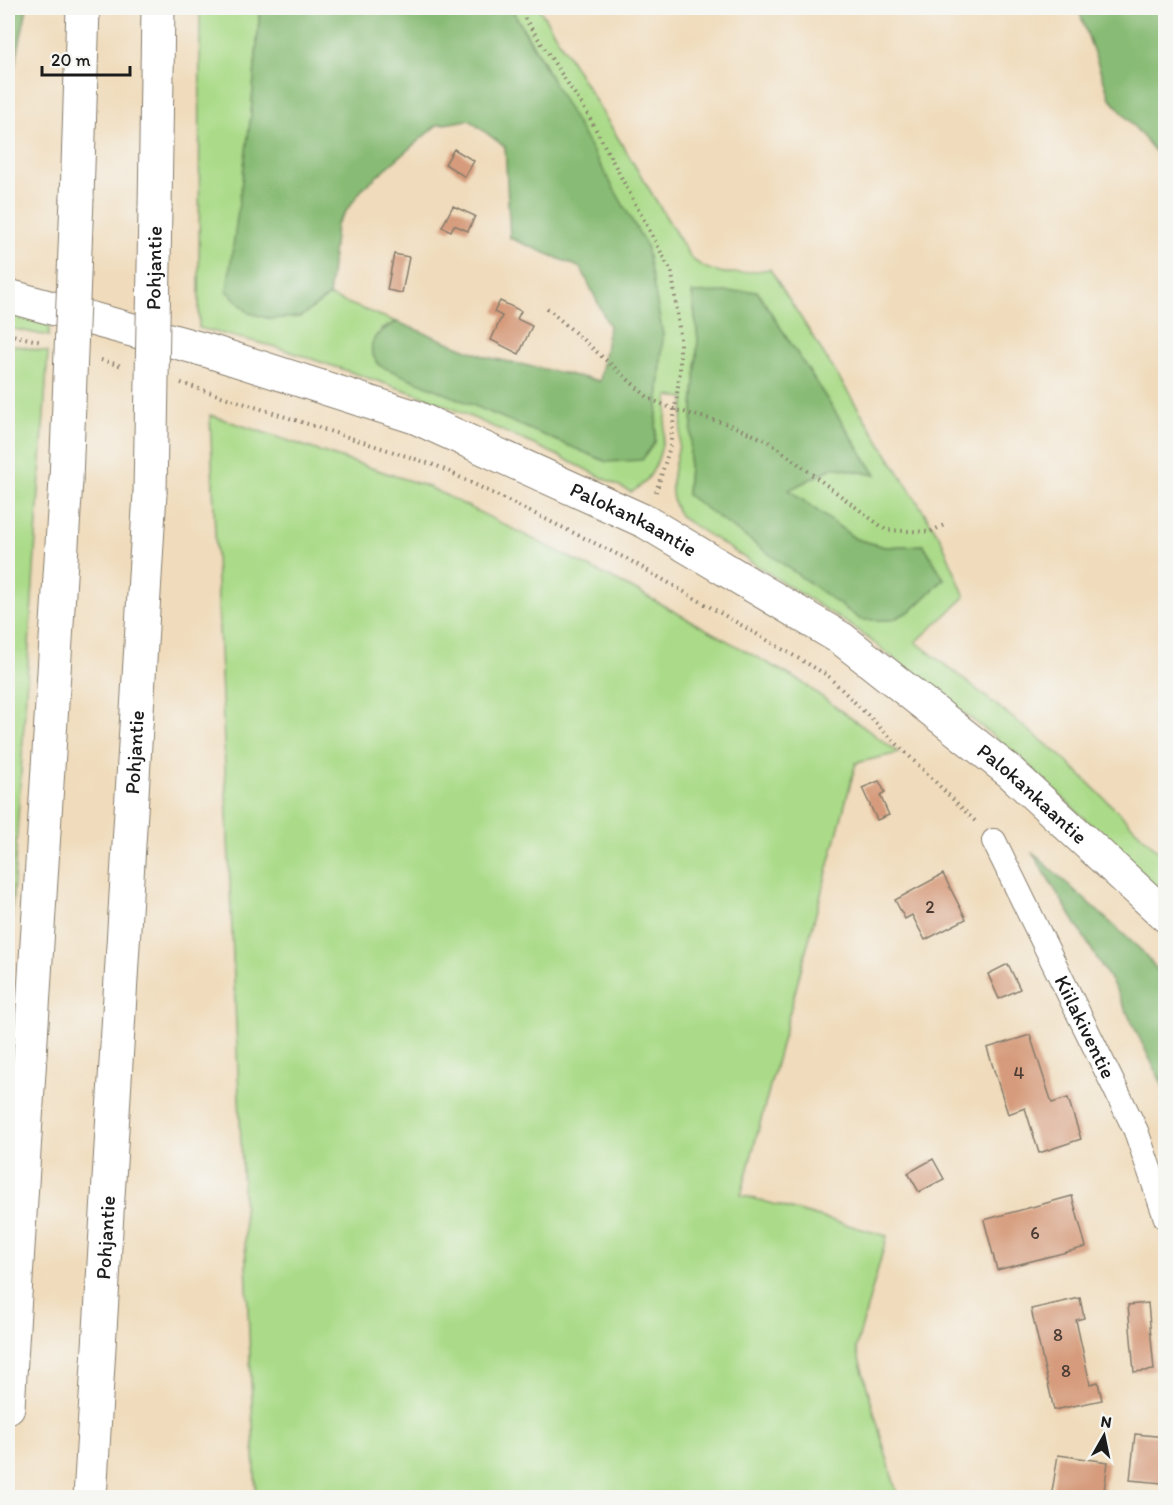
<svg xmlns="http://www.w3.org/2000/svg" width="1173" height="1505" font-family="Itim,sans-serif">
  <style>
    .green { fill: #abdb89; stroke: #647c52; stroke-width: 1.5; fill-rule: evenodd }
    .forest { fill: #88bb75; stroke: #526c48; stroke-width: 1.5 }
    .building { fill: #d69b7b }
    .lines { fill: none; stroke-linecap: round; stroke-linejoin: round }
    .street-casing { stroke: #867c6c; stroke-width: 26 }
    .secondary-casing { stroke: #867c6c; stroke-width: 35 }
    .highway-casing { stroke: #867c6c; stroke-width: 35 }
    .path { stroke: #867c6c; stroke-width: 4; stroke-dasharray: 1.5 4.5; stroke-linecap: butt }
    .street { stroke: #fff; stroke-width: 24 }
    .secondary { stroke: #fff; stroke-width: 33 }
    .highway { stroke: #fff; stroke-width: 33 }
    .highway-bridge-casing { stroke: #867c6c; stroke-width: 35; stroke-linecap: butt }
    .highway-bridge { stroke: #fff; stroke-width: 33 }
    .labels { text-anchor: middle; stroke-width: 4.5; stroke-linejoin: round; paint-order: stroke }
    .number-label { font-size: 18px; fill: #4a3c34 }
    .street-label { font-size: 21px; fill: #1c1c1c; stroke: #f6f6f2 }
  </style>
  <rect width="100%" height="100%" fill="#f6f6f2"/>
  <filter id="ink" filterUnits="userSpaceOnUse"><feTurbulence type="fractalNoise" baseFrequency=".0167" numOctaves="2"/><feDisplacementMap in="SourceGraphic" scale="12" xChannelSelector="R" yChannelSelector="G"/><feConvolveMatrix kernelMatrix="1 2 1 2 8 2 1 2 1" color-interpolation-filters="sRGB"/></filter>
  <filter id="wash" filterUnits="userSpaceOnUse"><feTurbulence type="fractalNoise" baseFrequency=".008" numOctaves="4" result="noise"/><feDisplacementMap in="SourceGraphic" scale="24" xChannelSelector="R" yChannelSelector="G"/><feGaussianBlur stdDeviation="1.35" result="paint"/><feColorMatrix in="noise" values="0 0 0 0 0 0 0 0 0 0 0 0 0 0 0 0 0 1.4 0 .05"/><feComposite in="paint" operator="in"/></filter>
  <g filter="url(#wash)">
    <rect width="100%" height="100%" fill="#f0dcbc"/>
    <path class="green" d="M 200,8 L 260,8 L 251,114 L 300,317 L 329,296 L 397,322 L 381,329 L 655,442 L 663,335 L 544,63 L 511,8 L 539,8 L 691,258 C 715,279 739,274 770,269 L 941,539 L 965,597 L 916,642 L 1060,755 L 1165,858 L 1165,896 L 1019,756 L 856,629 L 682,518 C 664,496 674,471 679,445 C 681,430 683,413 685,398 L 668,396 C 665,427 664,477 631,492 L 557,455 L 428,398 L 276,347 L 199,328 ZM 692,293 L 875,475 L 834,467 L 788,490 L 856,539 L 885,547 L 924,545 L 944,579 L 912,610 L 892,620 L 687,495 L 698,339 Z
      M 8,312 L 49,322 L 49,336 L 8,328 Z
      M 8,344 L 48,352 L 8,972 Z
      M 210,415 L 429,487 L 639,592 L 800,681 L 899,753 L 856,763 L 741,1195 L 887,1236 L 856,1348 L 898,1497 L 256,1497 Z"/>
    <path class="forest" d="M 8,8 L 27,8 L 14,70 L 8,84 Z
      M 260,8 L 511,8 L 646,245 L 663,335 L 655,442 L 642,460 L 607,462 L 380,366 C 362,345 375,332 397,322 L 486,357 L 600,381 L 609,326 L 581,268 L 510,238 L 505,147 L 469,120 L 437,125 L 363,188 L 336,225 L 329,296 L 300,317 L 271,319 L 249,313 L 227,291 L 251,114 Z
      M 1078,8 L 1165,8 L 1165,163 L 1110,98 Z
      M 757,291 L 876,475 L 834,467 L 789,490 L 856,539 L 885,547 L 924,545 L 944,579 L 912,610 L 892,620 L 861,620 L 687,495 L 698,339 L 692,293 Z
      M 1032,852 L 1142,951 L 1165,979 L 1165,1090 L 1114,986 Z"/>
    <g id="blocks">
      <path class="building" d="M 454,149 L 474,161 L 465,177 L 445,164 Z
        M 453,206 L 475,216 L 468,231 L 454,225 L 451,231 L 442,227 Z
        M 394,254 L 409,257 L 402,293 L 387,290 Z
        M 500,301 L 521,311 L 517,319 L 532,326 L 519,354 L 491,340 L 502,316 L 494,312 Z
        M 879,781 L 885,792 L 880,795 L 889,815 L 877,820 L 862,788 Z
        M 943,874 L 966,919 L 925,940 L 912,915 L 905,919 L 895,900 Z
        M 1008,964 L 1020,989 L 999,999 L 988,974 Z
        M 1030,1035 L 1052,1103 L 1068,1098 L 1081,1139 L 1039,1153 L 1025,1108 L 1008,1114 L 987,1048 Z
        M 933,1159 L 944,1179 L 919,1192 L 908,1173 Z
        M 1072,1196 L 1086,1247 L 997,1270 L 984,1220 Z
        M 1080,1298 L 1084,1318 L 1076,1320 L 1090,1384 L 1098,1382 L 1102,1400 L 1054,1410 L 1031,1309 Z
        M 1148,1303 L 1154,1370 L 1134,1372 L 1128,1305 Z
        M 1135,1434 L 1166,1437 L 1162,1483 L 1130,1480 Z
        M 1058,1455 L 1108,1462 L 1103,1498 L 1051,1498 Z"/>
    </g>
  </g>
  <g filter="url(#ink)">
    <use href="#blocks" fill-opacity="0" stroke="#867c6c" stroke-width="1.5"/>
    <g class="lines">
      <defs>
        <g id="street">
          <path id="s1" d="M 994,841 L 1136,1131 L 1166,1218"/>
        </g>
        <g id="secondary">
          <path id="s2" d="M 8,296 L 209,351 L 415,417 L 646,522 L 842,639 L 1009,771 L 1166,916"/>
        </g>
        <g id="highway">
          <path d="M 77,198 L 83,8"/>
          <path d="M 155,209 L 158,8"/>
          <path d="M 8,1407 L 66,480"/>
          <path id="s3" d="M 90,1498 L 150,493"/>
        </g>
      </defs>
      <use href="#street" class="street-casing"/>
      <use href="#secondary" class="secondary-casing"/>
      <use href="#highway" class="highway-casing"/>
      <path class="path" d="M 518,8 L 586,111 L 672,273 L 680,335 L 680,371 L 670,447 L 656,492
        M 547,308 L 650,399 L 676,410 L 728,424 L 768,441 L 886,530 L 930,532 L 946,524
        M 8,334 L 42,342
        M 101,360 L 122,366
        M 181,383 L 437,466 L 631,561 L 827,675 L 977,823"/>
      <use href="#street" class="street"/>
      <use href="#secondary" class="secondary"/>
      <use href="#highway" class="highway"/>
      <defs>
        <g id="highway-bridge">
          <path d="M 66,480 L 77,198"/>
          <path id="s4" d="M 150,493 L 155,209"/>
        </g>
      </defs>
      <use href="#highway-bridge" class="highway-bridge-casing"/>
      <use href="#highway-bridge" class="highway-bridge"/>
    </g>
  </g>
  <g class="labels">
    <g class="number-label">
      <text x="930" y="913">2</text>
      <text x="1019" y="1079">4</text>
      <text x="1035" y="1239">6</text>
      <text x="1058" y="1341">8</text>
      <text x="1066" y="1377">8</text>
    </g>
    <g class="street-label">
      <text dy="7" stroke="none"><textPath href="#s4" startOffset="225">Pohjantie</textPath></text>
      <text dy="7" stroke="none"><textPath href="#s2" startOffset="666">Palokankaantie</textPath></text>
      <text dy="7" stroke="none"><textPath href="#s3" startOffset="747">Pohjantie</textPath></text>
      <text dy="7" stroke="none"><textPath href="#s2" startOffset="1152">Palokankaantie</textPath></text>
      <text dy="7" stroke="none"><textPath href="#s1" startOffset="207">Kiilakiventie</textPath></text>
      <text dy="7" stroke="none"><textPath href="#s3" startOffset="261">Pohjantie</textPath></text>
    </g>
  </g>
  <rect width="1173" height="1505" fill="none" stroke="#f6f6f2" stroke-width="30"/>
  <g transform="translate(1104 1436) rotate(9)" stroke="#f6f6f2" stroke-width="4.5" paint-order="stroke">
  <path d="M0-4.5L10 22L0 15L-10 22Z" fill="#1c1c1c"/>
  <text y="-9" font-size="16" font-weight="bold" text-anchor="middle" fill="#1c1c1c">N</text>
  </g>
  <path d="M42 66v9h88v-9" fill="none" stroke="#1c1c1c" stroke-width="3"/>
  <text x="51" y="66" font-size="18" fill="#1c1c1c" stroke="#f6f6f2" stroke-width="4.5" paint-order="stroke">20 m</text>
</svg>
